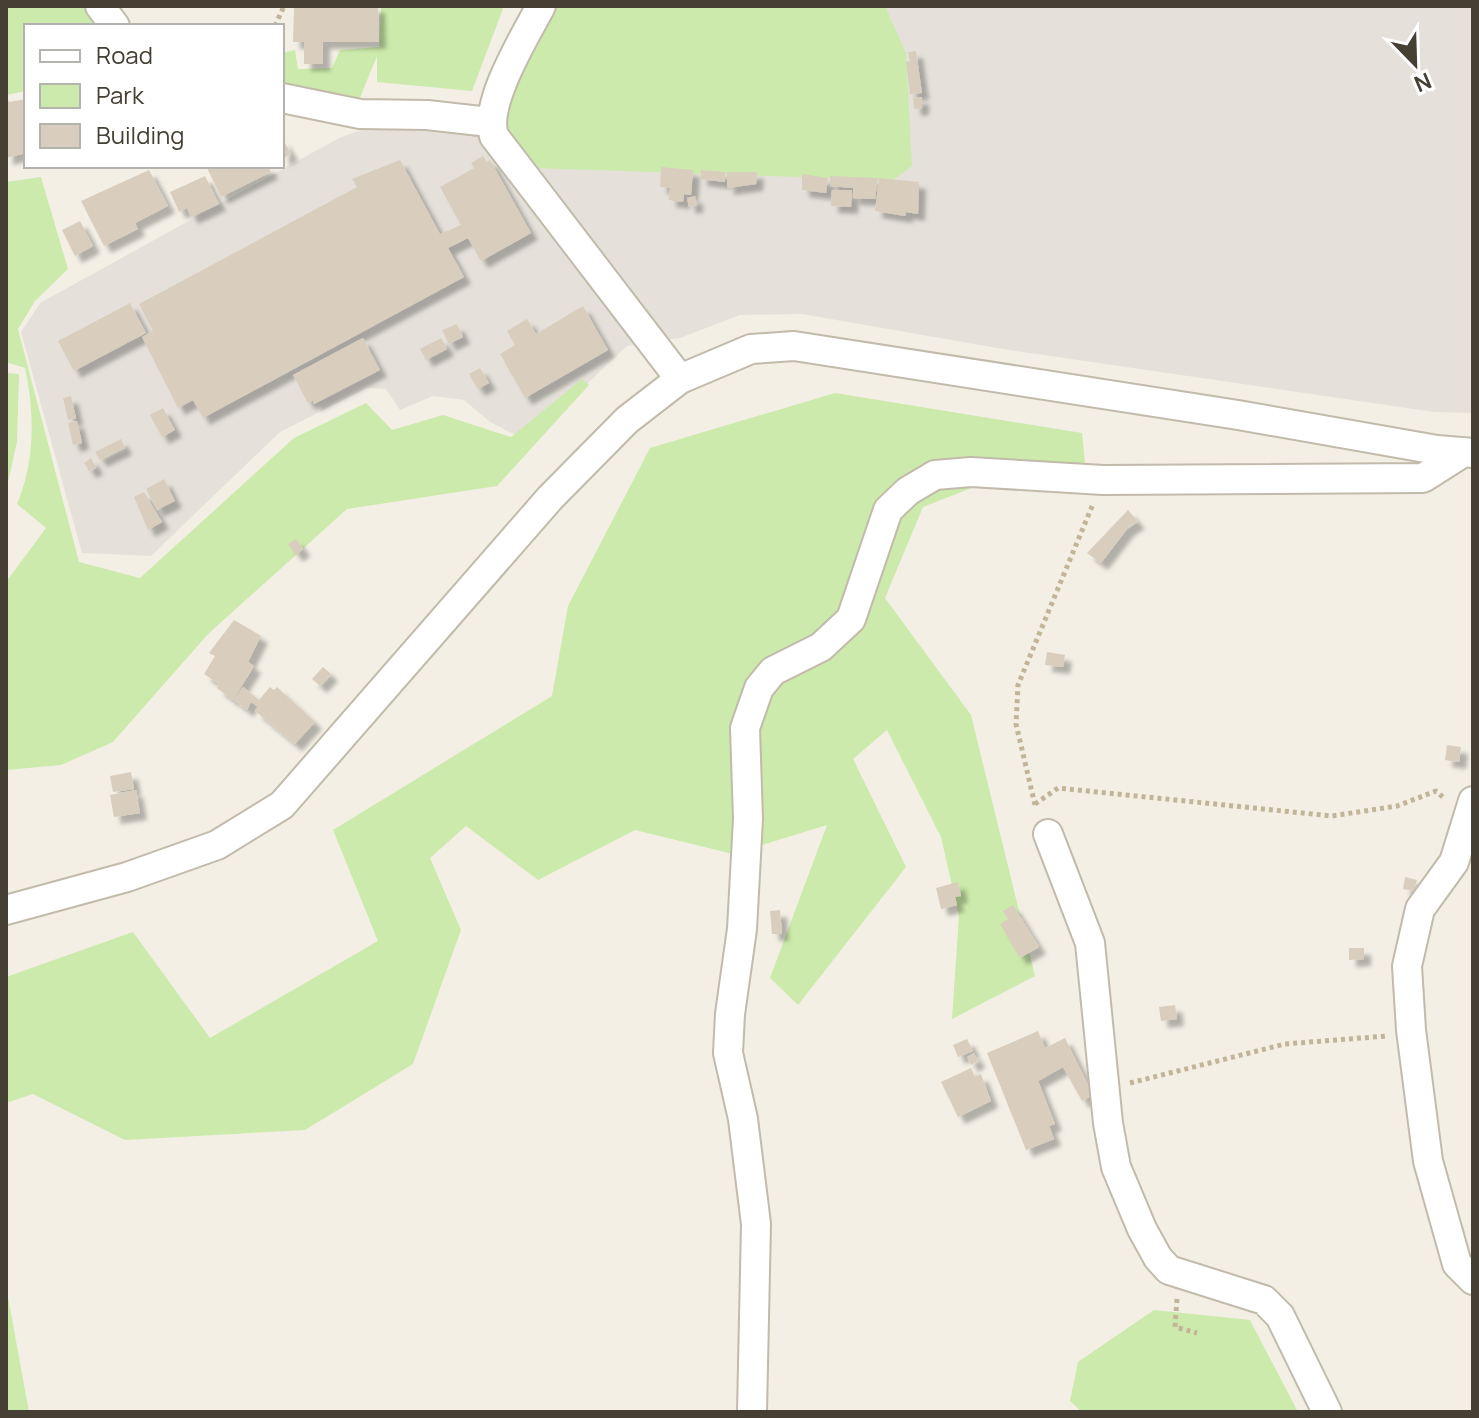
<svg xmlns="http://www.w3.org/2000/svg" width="1479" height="1418" font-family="Manrope,sans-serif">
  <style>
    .industrial { fill: #e5e1da }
    .green { fill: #cceaab }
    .building { fill: #d9cebd; filter: url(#shadow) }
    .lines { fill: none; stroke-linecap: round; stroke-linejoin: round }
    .minor-casing { stroke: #c2baaa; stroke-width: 32 }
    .path { stroke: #c2b498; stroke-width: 5; stroke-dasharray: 4 4; stroke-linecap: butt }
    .minor { stroke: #fff; stroke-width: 28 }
  </style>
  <defs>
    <filter id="shadow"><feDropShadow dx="7" dy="7" stdDeviation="2" flood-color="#0004"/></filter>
  </defs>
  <rect width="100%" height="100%" fill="#f3efe5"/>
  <path class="industrial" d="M 536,6 L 1473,6 L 1473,413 L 1434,412 L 1003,349 L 802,314 L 740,315 L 680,338 L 627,346 L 527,441 L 490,422 L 464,400 L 433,396 L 400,410 L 386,389 L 367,388 L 280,432 L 151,556 L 82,553 L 21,332 L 40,303 L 339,138 L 425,106 L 464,110 L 481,105 Z"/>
  <path class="green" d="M 12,6 L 92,6 L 108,26 L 26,26 L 26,91 L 6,95 L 6,9 Z
    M 381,6 L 504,6 L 472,91 L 377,82 L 377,56 L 359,100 L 282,114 L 282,53 L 295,50 L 298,69 L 332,68 L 340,50 L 379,47 Z
    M 553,6 L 885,6 L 906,53 L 912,166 L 893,180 L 533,168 L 507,128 L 511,87 Z
    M 41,177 L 68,269 L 35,301 L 18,329 L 79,562 L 140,578 L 294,438 L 366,403 L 392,430 L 443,415 L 511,437 L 582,379 L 589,385 L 497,486 L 347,509 L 208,634 L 113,742 L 61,765 L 6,770 L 6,582 L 46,528 L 17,504 C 35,462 35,413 25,368 L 6,362 L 6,182 Z
    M 6,373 L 19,374 L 17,442 L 6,491 Z
    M 835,393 L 1082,433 L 1085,463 L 1030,465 L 923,507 L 885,598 L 971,715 L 1035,976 L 952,1019 L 959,916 L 941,837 L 887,730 L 853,759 L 906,867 L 798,1005 L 770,978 L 827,825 L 733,854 L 635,830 L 538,880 L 466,826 L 430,858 L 461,930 L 413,1064 L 305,1130 L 125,1140 L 33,1094 L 6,1103 L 6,977 L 133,932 L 210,1038 L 378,941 L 333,830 L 552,696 L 568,606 L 650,448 Z
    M 6,1286 L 29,1412 L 6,1412 Z
    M 1154,1310 L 1250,1320 L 1298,1412 L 1082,1412 L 1070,1401 L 1078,1362 Z"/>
  <path class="building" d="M 294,6 L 378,6 L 379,42 L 323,42 L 323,64 L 304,64 L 304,42 L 293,42 Z
    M 916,51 L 922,93 L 910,94 L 906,62 L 910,61 L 908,52 Z
    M 6,95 L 9,102 L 26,99 L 26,153 L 6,158 Z
    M 922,97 L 922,108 L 914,109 L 913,98 Z
    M 282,138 L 291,154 L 282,159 Z
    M 483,156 L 487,162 L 490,160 L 531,233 L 481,261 L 468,238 L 448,248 L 464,277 L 203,418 L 193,400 L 178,408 L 142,337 L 153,331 L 139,304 L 357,187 L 352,179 L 400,160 L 440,234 L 461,225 L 440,187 L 474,168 L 471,163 Z
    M 206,166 L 268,166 L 271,172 L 221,197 Z
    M 661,167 L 693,170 L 691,195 L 684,194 L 683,202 L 669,200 L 670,188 L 660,187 Z
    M 149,170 L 168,206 L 135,223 L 138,229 L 104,246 L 81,201 Z
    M 701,170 L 725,172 L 725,182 L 700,179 Z
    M 727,172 L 757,172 L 756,184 L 727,188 Z
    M 802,174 L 828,178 L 826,193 L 802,190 Z
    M 205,176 L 219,204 L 191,217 L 187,208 L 179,212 L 170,192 Z
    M 830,176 L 878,178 L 875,199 L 853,198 L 853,188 L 830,186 Z
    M 879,178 L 919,182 L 918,214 L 906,212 L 905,216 L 875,211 Z
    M 832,190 L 852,190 L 851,207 L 831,206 Z
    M 695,196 L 697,205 L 689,207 L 687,198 Z
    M 80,221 L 93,246 L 75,256 L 62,230 Z
    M 130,303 L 146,333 L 74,371 L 58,341 Z
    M 583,306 L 608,350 L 525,398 L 500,354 L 515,345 L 507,331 L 527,319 L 536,334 Z
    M 457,324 L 463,337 L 449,344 L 442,330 Z
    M 363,338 L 380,370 L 314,404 L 313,400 L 308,403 L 293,375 Z
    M 441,338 L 447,349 L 426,360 L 420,349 Z
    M 480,368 L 489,383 L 478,389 L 469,374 Z
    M 71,396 L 76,418 L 68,420 L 63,398 Z
    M 163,408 L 175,430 L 162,437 L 150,415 Z
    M 77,421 L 82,443 L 73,445 L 68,423 Z
    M 121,439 L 125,448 L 100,460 L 95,452 Z
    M 91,458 L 96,468 L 89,471 L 84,463 Z
    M 164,479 L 175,501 L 157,510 L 146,489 Z
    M 144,492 L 162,522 L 148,530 L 134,497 Z
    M 1128,510 L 1138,522 L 1127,529 L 1101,563 L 1087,553 Z
    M 296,539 L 303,549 L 296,555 L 288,544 Z
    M 234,620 L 261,636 L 248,662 L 254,666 L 233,700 L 217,688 L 219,684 L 204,674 L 215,656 L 209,653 Z
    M 1047,652 L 1065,655 L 1063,667 L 1045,665 Z
    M 323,667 L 331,674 L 320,686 L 312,679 Z
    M 243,687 L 259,700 L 270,687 L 274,690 L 277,687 L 315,722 L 295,744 L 255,711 L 258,707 L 254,704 L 251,702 L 247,710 L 234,700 Z
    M 1447,745 L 1461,747 L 1459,762 L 1445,760 Z
    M 131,772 L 134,789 L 113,792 L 110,776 Z
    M 136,790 L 140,813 L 114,817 L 110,795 Z
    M 1405,877 L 1417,880 L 1414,891 L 1403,889 Z
    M 958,882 L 961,896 L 955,897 L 957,905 L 941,909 L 936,888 Z
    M 1013,905 L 1039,947 L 1020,958 L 1000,924 L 1008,919 L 1003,911 Z
    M 780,910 L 782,934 L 772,934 L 770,911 Z
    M 1349,948 L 1364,948 L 1364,959 L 1349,960 Z
    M 1175,1005 L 1177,1019 L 1161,1021 L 1159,1007 Z
    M 1038,1031 L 1045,1048 L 1065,1038 L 1093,1095 L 1082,1101 L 1063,1067 L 1038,1081 L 1055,1124 L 1049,1126 L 1054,1139 L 1026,1150 L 987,1053 Z
    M 967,1039 L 973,1051 L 958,1057 L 953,1045 Z
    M 974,1053 L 978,1061 L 971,1065 L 967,1057 Z
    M 971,1068 L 975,1077 L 981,1074 L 991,1101 L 958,1117 L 941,1082 Z"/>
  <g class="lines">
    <defs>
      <path id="minor" d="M 100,6 L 115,26
        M 541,6 C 525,36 483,104 494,136 L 680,379
        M 282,98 L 360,114 L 427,115 L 489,122
        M 1473,801 L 1454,862 L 1420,909 L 1407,966 L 1411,1030 L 1428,1161 L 1457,1264 L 1473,1280
        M 1048,834 L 1090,943 L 1108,1123 L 1116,1167 L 1142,1229 L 1158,1258 L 1169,1270 L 1264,1300 L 1280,1316 L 1327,1412
        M 6,910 L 127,877 L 217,845 L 282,805 L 550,498 L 627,420 L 680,379 L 751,349 L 794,346 L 1238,415 L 1437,450 L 1473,453
        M 752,1412 L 756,1224 L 743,1119 L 728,1053 L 730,1014 L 742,929 L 748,819 L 745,728 L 759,688 L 773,671 L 821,647 L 851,619 L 888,510 L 908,491 L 935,475 L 971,472 L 1103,480 L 1423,478 L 1464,452"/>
    </defs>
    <use href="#minor" class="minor-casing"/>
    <path class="path" d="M 275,26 L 284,6
      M 1035,804 L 1058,788 L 1332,816 L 1397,806 L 1436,791 L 1445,799
      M 1035,805 L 1016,724 L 1018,685 L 1093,504
      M 1130,1083 L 1285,1044 L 1387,1036
      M 1177,1299 L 1175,1327 L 1197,1333"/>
    <use href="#minor" class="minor"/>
  </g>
  <rect width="1479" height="1418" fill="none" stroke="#464034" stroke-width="16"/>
  <rect x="24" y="24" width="260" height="144" fill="#ffffff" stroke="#b5b3ae" stroke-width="2"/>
  <rect x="40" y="50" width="40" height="12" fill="#ffffff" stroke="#b5b3ae" stroke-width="2"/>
  <text x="96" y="64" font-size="24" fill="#464034">Road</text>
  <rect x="40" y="84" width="40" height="24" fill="#cceaab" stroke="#b5b3ae" stroke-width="2"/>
  <text x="96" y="104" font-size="24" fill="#464034">Park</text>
  <rect x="40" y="124" width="40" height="24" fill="#d9cebd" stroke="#b5b3ae" stroke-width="2"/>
  <text x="96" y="144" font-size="24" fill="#464034">Building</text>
  <g transform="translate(1415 64) rotate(157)" stroke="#ffffff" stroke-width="6" paint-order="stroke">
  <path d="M0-6L14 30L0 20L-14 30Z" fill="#464034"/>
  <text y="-12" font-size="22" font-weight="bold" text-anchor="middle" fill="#464034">N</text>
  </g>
</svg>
